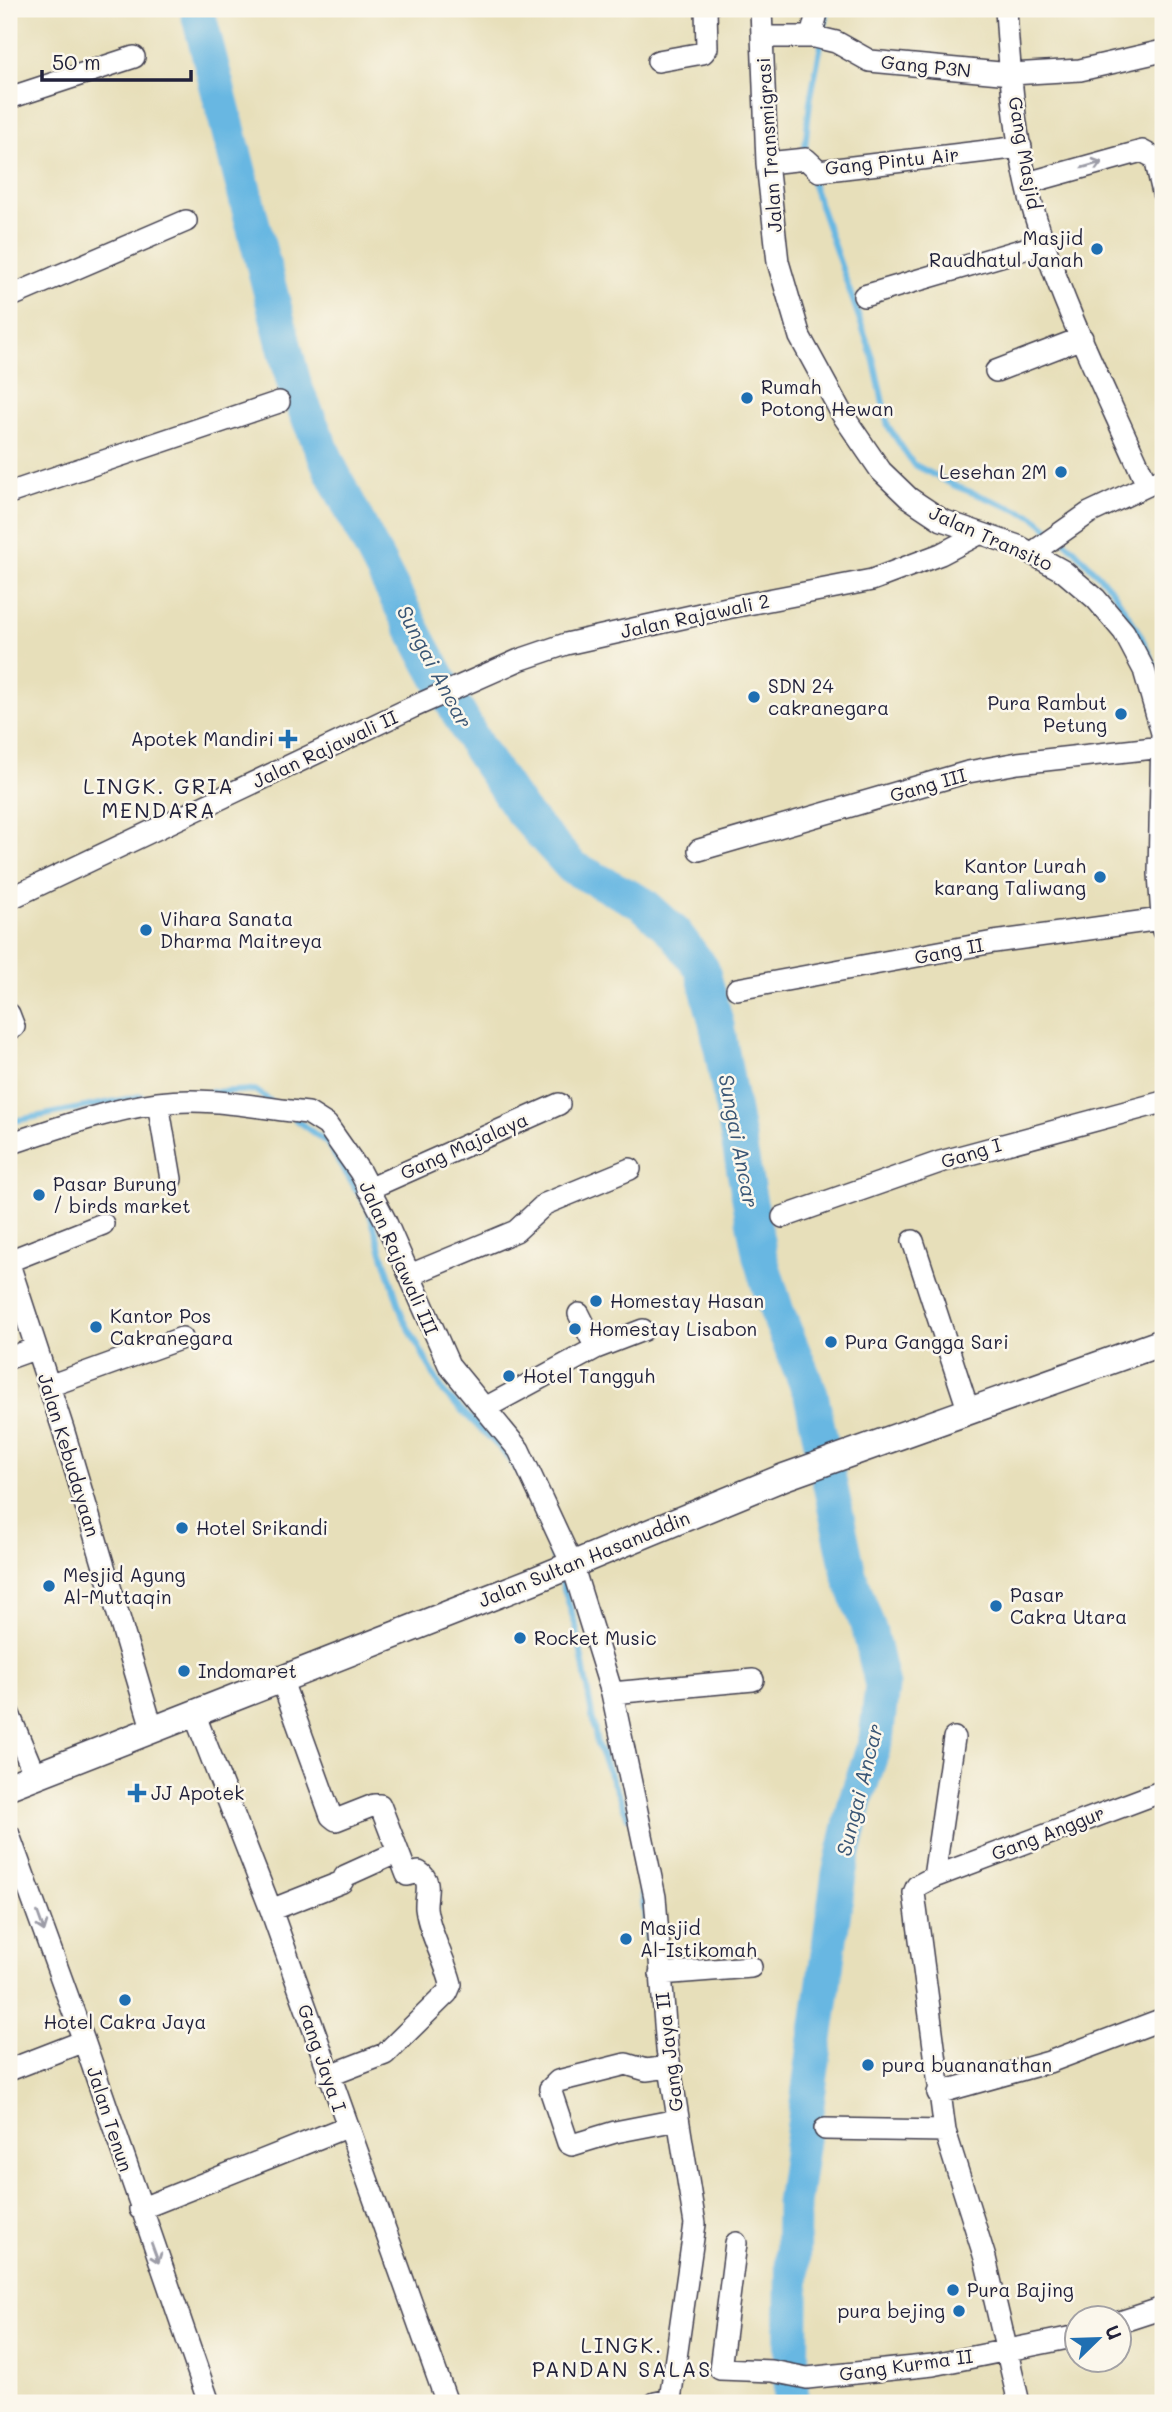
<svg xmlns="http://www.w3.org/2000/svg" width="1172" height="2412" font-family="Mali,sans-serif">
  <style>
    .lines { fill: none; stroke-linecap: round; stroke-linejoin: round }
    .stream { stroke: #67b7e2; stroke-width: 6 }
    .river { stroke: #67b7e2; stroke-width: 35 }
    .minor-casing { stroke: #403e4e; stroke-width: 24 }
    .major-casing { stroke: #403e4e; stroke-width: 29 }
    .minor { stroke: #fff; stroke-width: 21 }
    .major { stroke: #fff; stroke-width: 26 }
    .oneway { stroke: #9c9ca7 }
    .poi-dot { fill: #1f6fb2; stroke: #fbf7ec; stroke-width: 2.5 }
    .labels { text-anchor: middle; stroke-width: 5; stroke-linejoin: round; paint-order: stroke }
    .street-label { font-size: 19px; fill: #22223b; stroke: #fbf7ec }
    .poi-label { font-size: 19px; fill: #22223b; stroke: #fbf7ec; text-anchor: start }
    .water-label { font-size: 21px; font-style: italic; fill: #3a5675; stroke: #fbf7ec }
    .neighbourhood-label { font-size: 21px; letter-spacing: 2px; fill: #22223b; stroke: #fbf7ec }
  </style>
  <rect width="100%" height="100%" fill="#fbf7ec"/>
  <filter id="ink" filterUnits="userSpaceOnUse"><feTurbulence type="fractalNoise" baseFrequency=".0143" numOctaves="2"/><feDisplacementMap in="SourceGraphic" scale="14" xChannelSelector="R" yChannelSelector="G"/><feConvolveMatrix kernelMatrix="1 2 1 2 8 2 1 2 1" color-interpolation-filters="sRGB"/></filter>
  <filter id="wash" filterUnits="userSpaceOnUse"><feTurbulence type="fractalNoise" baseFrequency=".00686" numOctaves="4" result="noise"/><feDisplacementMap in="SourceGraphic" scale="28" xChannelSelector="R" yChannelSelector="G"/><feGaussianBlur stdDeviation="1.57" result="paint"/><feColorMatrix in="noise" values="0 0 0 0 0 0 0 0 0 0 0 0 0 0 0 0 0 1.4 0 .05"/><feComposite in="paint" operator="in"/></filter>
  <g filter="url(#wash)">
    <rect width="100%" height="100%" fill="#e7dfba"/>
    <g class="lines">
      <path class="stream" d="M 804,157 L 810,101 L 828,9
        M 808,171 L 874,361 L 888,426 L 913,464 L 955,486 L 1033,516 L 1074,549 L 1113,591 L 1139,632 L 1163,684
        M 211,1092 L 255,1090 L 270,1101
        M 296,1120 L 326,1142 L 368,1208 L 403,1318 L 444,1393 L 500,1448 L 521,1475
        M 9,1122 L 141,1096
        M 542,1523 L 556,1566
        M 560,1576 L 577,1630 L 597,1744 L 628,1817
        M 641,1879 L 650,1969"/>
      <path class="river" d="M 197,9 L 295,387 L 331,470 L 420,643 L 477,747 L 522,812 L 572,867 L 643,904 L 675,933 L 702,969 L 717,1026 L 760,1257 L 777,1312 L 811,1395 L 849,1574 L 870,1633 L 882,1686 L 876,1740 L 857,1796 L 839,1874 L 793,2204 L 791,2403"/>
    </g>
  </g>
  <g filter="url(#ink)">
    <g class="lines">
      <defs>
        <path id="minor" d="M 761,9 L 767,163 L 778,262 L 800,337 L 842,414 L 881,471 L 909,498 L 942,520 L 1018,546 L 1063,571 L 1096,599 L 1124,632 L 1144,670 L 1162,733 L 1159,874 L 1163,931
          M 1006,9 C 1010,78 1016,153 1036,219 C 1064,311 1109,398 1147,485
          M 763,37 L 815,37 L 836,42 L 870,61 L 1011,74 L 1080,70 L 1163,51
          M 811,37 L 818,9
          M 658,61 L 703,53 L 707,48 L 706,9
          M 9,98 L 134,57
          M 767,163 L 806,159 L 819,171 L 1021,147
          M 1027,183 L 1142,151 L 1155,158 L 1163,193
          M 864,296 L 1045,243
          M 9,297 L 186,221
          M 996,371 L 1082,338
          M 9,493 L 279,402
          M 1032,553 L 1089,513 L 1163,478
          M 699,850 L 968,772 L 1018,763 L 1163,747
          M 9,899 L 413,707 L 519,660 L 566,644 L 727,608 L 872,580 L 941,554 L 979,534
          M 737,989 L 994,942 L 1161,919
          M 9,1014 L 14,1027
          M 158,1103 L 171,1179
          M 9,1144 C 57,1128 108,1110 158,1103 C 208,1096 259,1108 308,1113 L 327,1125 L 360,1172 L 385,1220 L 449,1365 L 519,1450 L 572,1564 L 612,1693 L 655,1897 L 667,2049 L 695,2224 L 670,2400 L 655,2403
          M 368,1189 L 559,1104
          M 783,1217 L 940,1162 L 1163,1102
          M 913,1241 L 968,1409
          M 9,1261 L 103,1224
          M 9,1264 L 63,1429 L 152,1728
          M 410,1275 L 516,1231 L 545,1204 L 630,1169
          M 579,1314 L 596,1348
          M 9,1358 L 34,1349
          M 49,1386 L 182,1338
          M 485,1408 L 596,1348 L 643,1330
          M 282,1681 L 331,1816 L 336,1820 L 374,1805 L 380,1805 L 407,1875 L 419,1872 C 433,1881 425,1895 426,1908 C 429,1933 445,1959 451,1984 L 447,1993 L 385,2054 L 328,2076
          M 612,1693 L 753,1680
          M 194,1713 L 271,1910 L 447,2403
          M 9,1714 L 35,1776
          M 954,1738 L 934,1877 L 917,1886 L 914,1893 L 945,2131 L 985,2258 L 1019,2403
          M 9,1835 L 84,2041 L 209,2403
          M 934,1877 L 1163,1791
          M 271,1910 L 342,1882 L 345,1876 L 398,1852
          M 660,1974 L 751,1967
          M 669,2067 L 646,2070 L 626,2064 L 558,2081 L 550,2089 L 568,2143 L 572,2145 L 615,2132 L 677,2120
          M 9,2070 L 84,2041
          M 938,2093 L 1049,2062 L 1163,2019
          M 825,2129 L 945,2131
          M 140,2209 L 346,2127
          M 736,2243 L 720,2369 L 772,2371 L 807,2378 L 933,2365 L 1078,2336
          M 1120,2322 L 1163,2308"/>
        <path id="major" d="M 9,1786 L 535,1580 L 784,1477 L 1163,1342"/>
      </defs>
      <use href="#minor" class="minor-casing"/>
      <use href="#major" class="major-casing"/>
      <use href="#minor" class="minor"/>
      <use href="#major" class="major"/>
    </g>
    <defs><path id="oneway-shaft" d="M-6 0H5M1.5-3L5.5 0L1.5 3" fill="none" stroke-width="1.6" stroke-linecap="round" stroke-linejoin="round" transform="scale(1.75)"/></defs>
    <g class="oneway">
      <use href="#oneway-shaft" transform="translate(1092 165) rotate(-16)"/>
      <use href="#oneway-shaft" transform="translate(41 1922) rotate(70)"/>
      <use href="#oneway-shaft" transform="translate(155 2253) rotate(70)"/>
    </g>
  </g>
  <g class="poi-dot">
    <circle cx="1097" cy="249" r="7"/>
    <circle cx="747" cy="398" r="7"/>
    <circle cx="1061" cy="472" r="7"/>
    <circle cx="754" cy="697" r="7"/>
    <circle cx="1121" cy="714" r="7"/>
    <path d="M284.5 728.5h7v7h7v7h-7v7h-7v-7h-7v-7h7z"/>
    <circle cx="1100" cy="877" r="7"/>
    <circle cx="146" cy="930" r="7"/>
    <circle cx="39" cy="1195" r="7"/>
    <circle cx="596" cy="1301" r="7"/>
    <circle cx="96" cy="1327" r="7"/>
    <circle cx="575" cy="1329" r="7"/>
    <circle cx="831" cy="1342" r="7"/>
    <circle cx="509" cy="1376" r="7"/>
    <circle cx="182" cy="1528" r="7"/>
    <circle cx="49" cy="1586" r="7"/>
    <circle cx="996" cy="1606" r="7"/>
    <circle cx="520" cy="1638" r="7"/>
    <circle cx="184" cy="1671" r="7"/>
    <path d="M133.5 1782.5h7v7h7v7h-7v7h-7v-7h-7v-7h7z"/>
    <circle cx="626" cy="1939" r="7"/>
    <circle cx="125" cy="2000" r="7"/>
    <circle cx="868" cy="2065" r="7"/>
    <circle cx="953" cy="2290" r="7"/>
    <circle cx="959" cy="2311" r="7"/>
  </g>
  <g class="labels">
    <g class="street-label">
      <text transform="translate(926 66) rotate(6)" y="7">Gang P3N</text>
      <text transform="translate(769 145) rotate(-94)" y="7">Jalan Transmigrasi</text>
      <text transform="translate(1025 153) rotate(80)" y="7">Gang Masjid</text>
      <text transform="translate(892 161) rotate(-6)" y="7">Gang Pintu Air</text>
      <text transform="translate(991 538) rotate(24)" y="7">Jalan Transito</text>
      <text transform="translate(695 616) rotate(-12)" y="7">Jalan Rajawali 2</text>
      <text transform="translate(325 749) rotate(-25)" y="7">Jalan Rajawali II</text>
      <text transform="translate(928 785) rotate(-16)" y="7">Gang III</text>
      <text transform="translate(949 951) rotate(-11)" y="7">Gang II</text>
      <text transform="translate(464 1146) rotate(-24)" y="7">Gang Majalaya</text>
      <text transform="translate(971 1153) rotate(-17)" y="7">Gang I</text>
      <text transform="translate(399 1258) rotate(66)" y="7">Jalan Rajawali III</text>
      <text transform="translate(69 1455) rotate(73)" y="7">Jalan Kebudayaan</text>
      <text transform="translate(584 1559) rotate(-22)" y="7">Jalan Sultan Hasanuddin</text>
      <text transform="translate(1048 1833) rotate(-21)" y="7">Gang Anggur</text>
      <text transform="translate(669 2052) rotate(-97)" y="7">Gang Jaya II</text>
      <text transform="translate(322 2058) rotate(71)" y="7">Gang Jaya I</text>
      <text transform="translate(110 2119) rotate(72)" y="7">Jalan Tenun</text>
      <text transform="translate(906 2365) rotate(-8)" y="7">Gang Kurma II</text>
    </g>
    <g class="poi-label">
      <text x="1083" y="245" text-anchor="end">Masjid<tspan x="1083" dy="22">Raudhatul Janah</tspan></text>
      <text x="761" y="394">Rumah<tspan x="761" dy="22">Potong Hewan</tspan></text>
      <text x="1047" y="479" text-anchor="end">Lesehan 2M</text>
      <text x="768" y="693">SDN 24<tspan x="768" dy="22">cakranegara</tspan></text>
      <text x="1107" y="710" text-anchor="end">Pura Rambut<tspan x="1107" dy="22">Petung</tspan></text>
      <text x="274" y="746" text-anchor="end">Apotek Mandiri</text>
      <text x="1086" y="873" text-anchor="end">Kantor Lurah<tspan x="1086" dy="22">karang Taliwang</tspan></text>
      <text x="160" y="926">Vihara Sanata<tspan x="160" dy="22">Dharma Maitreya</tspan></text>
      <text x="53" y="1191">Pasar Burung<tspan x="53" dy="22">/ birds market</tspan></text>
      <text x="610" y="1308">Homestay Hasan</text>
      <text x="110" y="1323">Kantor Pos<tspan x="110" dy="22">Cakranegara</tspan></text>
      <text x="589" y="1336">Homestay Lisabon</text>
      <text x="845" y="1349">Pura Gangga Sari</text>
      <text x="523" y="1383">Hotel Tangguh</text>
      <text x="196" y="1535">Hotel Srikandi</text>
      <text x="63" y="1582">Mesjid Agung<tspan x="63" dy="22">Al-Muttaqin</tspan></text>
      <text x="1010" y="1602">Pasar<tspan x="1010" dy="22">Cakra Utara</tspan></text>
      <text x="534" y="1645">Rocket Music</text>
      <text x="198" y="1678">Indomaret</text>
      <text x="151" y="1800">JJ Apotek</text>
      <text x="640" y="1935">Masjid<tspan x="640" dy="22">Al-Istikomah</tspan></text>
      <text x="125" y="2029" text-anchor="middle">Hotel Cakra Jaya</text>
      <text x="882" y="2072">pura buananathan</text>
      <text x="967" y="2297">Pura Bajing</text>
      <text x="945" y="2318" text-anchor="end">pura bejing</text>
    </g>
    <g class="water-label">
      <text transform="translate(434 667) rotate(62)" y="7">Sungai Ancar</text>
      <text transform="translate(738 1141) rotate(79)" y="7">Sungai Ancar</text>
      <text transform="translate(860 1790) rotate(-76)" y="7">Sungai Ancar</text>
    </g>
    <g class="neighbourhood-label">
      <text x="159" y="794">LINGK. GRIA<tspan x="159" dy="24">MENDARA</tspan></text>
      <text x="622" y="2353">LINGK.<tspan x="622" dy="24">PANDAN SALAS</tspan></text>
    </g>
  </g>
  <rect width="1172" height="2412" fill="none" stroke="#fbf7ec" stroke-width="35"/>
  <g transform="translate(1098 2339) rotate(67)"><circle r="33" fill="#fbf7ec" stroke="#a4a2a5" stroke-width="2"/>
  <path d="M0-5L12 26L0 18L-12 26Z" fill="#1f6fb2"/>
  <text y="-10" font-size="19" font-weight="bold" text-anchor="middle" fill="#22223b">U</text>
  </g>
  <path d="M42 70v10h149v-10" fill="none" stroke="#22223b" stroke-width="3.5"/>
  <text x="52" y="70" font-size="21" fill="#22223b" stroke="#fbf7ec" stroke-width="5" paint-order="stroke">50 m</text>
</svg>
